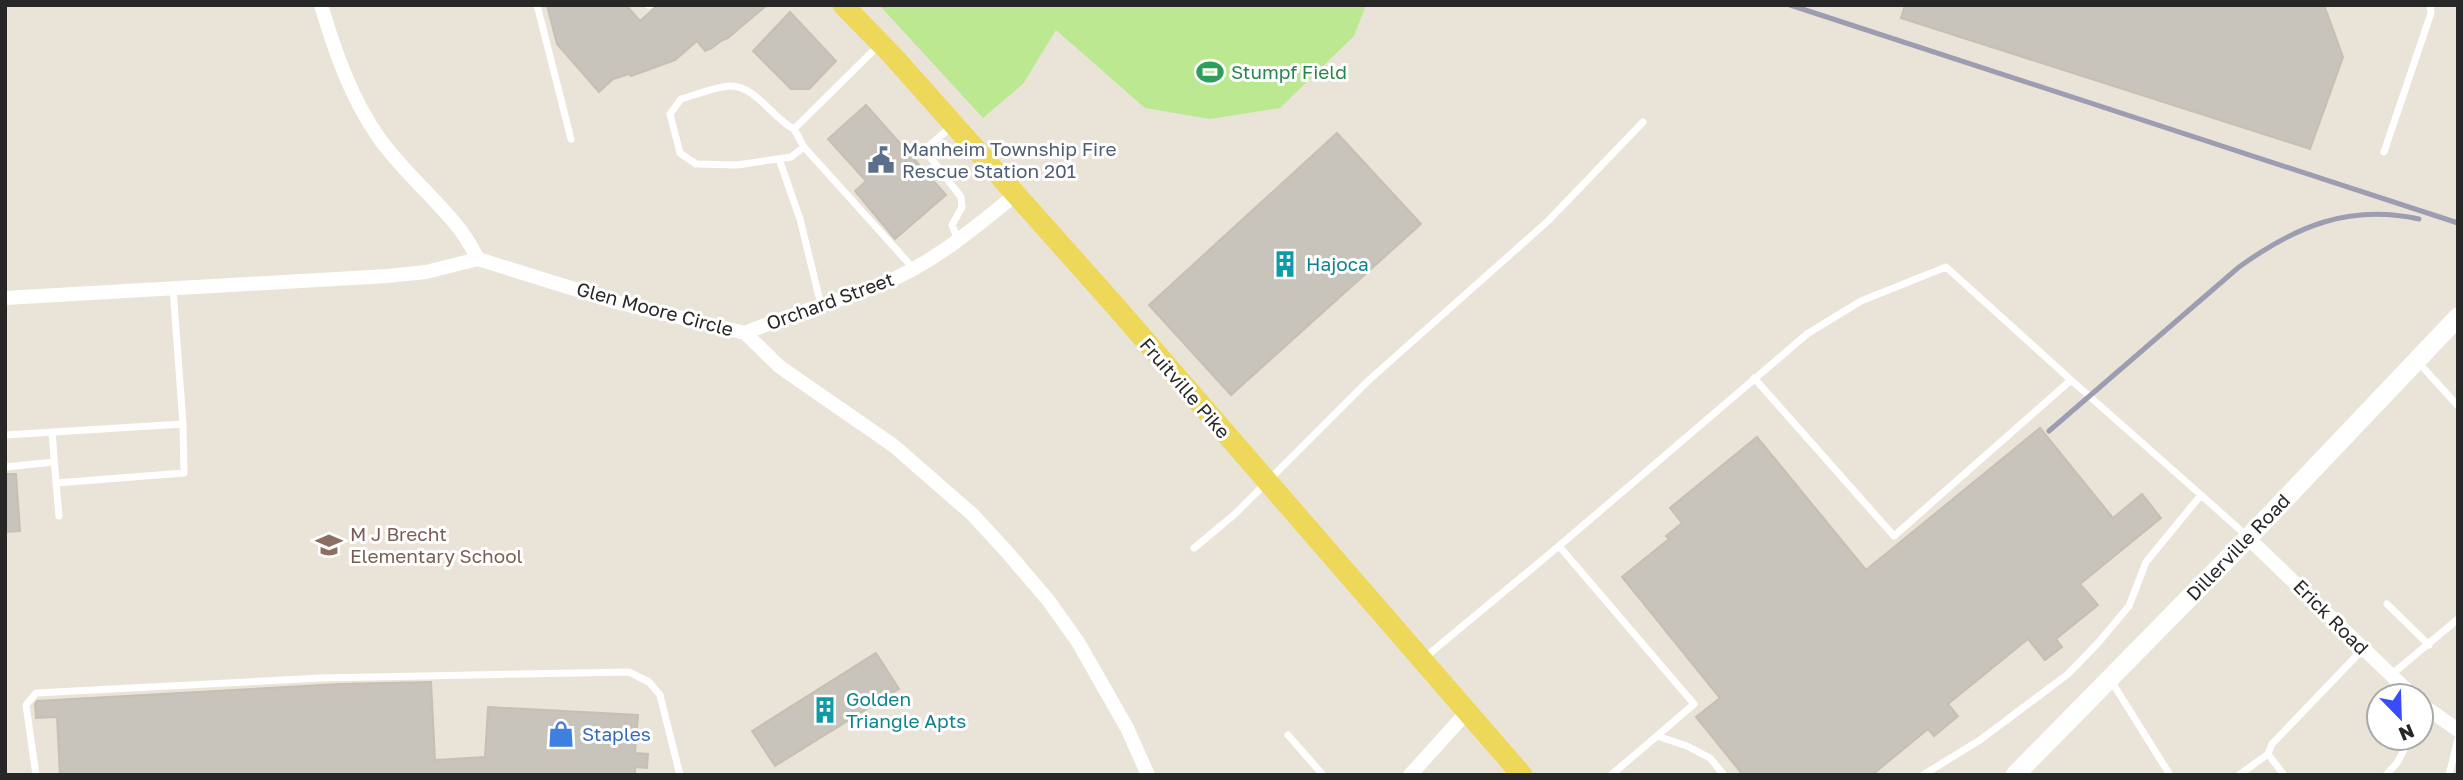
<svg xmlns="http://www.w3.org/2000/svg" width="2463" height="780" font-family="'Golos Text',sans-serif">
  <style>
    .pitch { fill: #bbe890 }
    .building { fill: #c8c3bb; stroke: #c5c0b2; stroke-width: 2 }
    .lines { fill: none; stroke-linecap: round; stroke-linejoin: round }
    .lane { stroke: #fff; stroke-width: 7 }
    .street { stroke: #fff; stroke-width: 14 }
    .secondary { stroke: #fff; stroke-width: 19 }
    .primary { stroke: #eed859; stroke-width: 21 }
    .rail { stroke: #9c9db1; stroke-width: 5 }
    .labels { text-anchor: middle; stroke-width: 6; stroke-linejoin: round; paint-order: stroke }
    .leisure-label { font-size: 19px; fill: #27864d; stroke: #fff; text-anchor: start }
    .service-label { font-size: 19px; fill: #4e5e75; stroke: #fff; text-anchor: start }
    .culture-label { font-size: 19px; fill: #0d838f; stroke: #fff; text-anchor: start }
    .street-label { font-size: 19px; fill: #272727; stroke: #fff }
    .education-label { font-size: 19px; fill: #785e54; stroke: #fff; text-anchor: start }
    .shop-label { font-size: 19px; fill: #366cbe; stroke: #fff; text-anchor: start }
  </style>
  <rect width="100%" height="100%" fill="#eae4d8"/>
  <path class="pitch" d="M 883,5 L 1366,5 L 1354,36 L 1280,108 L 1210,119 L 1145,108 L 1056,30 L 1023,84 L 983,118 L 881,7 Z"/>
  <path class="building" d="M 547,5 L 626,5 L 640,21 L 658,5 L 767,5 L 728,38 L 721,41 L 712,48 L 705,51 L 697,41 L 675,60 L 631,76 L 629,74 L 613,79 L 599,92 L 557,44 Z
    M 1905,5 L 2324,5 L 2343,57 L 2310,149 L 1901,18 Z
    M 790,12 L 836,61 L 809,89 L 791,89 L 753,51 Z
    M 866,105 L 946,195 L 895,239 L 855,191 L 866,181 L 828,139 Z
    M 1337,133 L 1421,224 L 1231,395 L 1149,305 Z
    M 2040,428 L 2113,518 L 2142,494 L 2161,518 L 2080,584 L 2098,605 L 2056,639 L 2062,647 L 2045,660 L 2028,639 L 1948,704 L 1958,716 L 1934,736 L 1928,729 L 1872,775 L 1743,775 L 1696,717 L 1720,698 L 1622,577 L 1669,539 L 1666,536 L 1682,523 L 1670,508 L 1757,437 L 1866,570 Z
    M 5,474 L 16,474 L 20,531 L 5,532 Z
    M 876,653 L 899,689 L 775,766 L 752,731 Z
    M 431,682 L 435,760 L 485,757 L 488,707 L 638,715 L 635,753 L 648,754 L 647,768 L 635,767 L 635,775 L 60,775 L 57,717 L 36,718 L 35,704 L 37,701 L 340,684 Z"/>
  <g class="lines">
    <path class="lane" d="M 537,5 L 571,139
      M 648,5 L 650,5
      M 952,126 L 930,145 L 927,153 L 961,197 L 962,207 L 952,225 L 958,240
      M 794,129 L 804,147 L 791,157 L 737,165 L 696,164 L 680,153 L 670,114 L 681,99 C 696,95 714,87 730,86 C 755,85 773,119 794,129 L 880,44
      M 804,147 L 913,268
      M 2384,152 L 2431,13 L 2430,5
      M 779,159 L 800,219 L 821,305
      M 173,289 L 183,424
      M 2417,361 L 2458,406
      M 2071,380 L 2201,495
      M 52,432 L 56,483
      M 5,435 L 183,424 L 184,473 L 56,483 L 59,516
      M 5,467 L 54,462
      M 1559,546 L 1807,334 L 1861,301 L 1946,267 L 2071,380 L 1894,536 L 1754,378
      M 1194,548 L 1235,514 L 1369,380 L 1548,221 L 1643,122
      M 2387,604 L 2429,645
      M 1423,659 L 1559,546 L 1694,704 L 1657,736
      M 2391,675 L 2458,619
      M 2110,679 L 2170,775
      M 2421,725 L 2431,712
      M 1288,735 L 1323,775
      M 36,775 L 26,705 L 36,693 L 321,678 L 629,672 L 649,682 L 660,695 L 680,775
      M 1611,775 L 1657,736 L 1687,746 L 1710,758 L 1724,775
      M 1923,775 L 1980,740 L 2068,674 L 2098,643 L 2129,606 L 2146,562 L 2201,495 L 2248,537
      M 2239,775 L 2268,754
      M 2284,775 L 2268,754 L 2272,744 L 2363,649
      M 2386,775 L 2397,763 L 2410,738
      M 2449,775 L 2458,739"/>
    <path class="street" d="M 321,5 C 335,52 351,98 379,138 C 403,172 436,198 461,231 C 468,240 473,250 478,259
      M 5,298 L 387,276 L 426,272 L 478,259 L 616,302 L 745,333 L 780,367 L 894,446 L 973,515 L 1007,552 L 1048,600 L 1078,642 L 1127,728 L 1148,775
      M 745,333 C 788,315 833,303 877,286 C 930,266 972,230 1015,195
      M 2248,538 L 2413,696
      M 2421,704 L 2458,730
      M 1410,775 L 1467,712"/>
    <path class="secondary" d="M 2015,775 L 2248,538 L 2458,317"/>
    <path class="primary" d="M 843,5 L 892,55 L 1117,308 L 1522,775"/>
    <path class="rail" d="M 1790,5 L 2458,223
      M 2049,431 L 2239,267 C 2296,226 2349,204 2419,219"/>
  </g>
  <defs>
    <symbol id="stadium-bare" viewBox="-9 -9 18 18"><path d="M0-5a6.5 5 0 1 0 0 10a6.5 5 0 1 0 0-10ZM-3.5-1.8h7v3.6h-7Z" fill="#2e9e5b" stroke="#fff" stroke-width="2.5" paint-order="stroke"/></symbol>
    <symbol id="civic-bare" viewBox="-9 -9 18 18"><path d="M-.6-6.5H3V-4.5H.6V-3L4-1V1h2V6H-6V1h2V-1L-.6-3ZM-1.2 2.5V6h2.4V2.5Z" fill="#5c6f8a" stroke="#fff" stroke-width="2.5" paint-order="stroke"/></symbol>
    <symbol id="building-bare" viewBox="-9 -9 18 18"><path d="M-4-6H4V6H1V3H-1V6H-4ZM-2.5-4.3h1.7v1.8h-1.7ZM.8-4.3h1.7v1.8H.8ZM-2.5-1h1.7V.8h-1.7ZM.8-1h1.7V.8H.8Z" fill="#0f9aa8" stroke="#fff" stroke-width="2.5" paint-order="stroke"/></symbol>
    <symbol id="school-bare" viewBox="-9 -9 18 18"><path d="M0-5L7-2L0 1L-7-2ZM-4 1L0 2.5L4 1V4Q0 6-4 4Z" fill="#8d6e63" stroke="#fff" stroke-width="2.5" paint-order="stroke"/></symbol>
    <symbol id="shop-bare" viewBox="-9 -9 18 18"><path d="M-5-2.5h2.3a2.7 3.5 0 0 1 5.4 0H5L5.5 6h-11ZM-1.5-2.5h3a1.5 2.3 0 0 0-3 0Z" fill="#3f7fe0" stroke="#fff" stroke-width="2.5" paint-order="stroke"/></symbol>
  </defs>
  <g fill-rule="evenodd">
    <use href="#stadium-bare" x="1191" y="53" width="38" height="38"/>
    <use href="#civic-bare" x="862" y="141" width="38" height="38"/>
    <use href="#building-bare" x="1266" y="245" width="38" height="38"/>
    <use href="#school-bare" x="310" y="526" width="38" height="38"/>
    <use href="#building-bare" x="806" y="691" width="38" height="38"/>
    <use href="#shop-bare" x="542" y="715" width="38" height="38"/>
  </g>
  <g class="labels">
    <g class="leisure-label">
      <text x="1231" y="79">Stumpf Field</text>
    </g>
    <g class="service-label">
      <text x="902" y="156">Manheim Township Fire<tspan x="902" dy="22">Rescue Station 201</tspan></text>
    </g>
    <g class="culture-label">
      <text x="1306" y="271">Hajoca</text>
      <text x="846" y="706">Golden<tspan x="846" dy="22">Triangle Apts</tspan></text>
    </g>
    <g class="street-label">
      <text transform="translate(830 301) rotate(-20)" y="7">Orchard Street</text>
      <text transform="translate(655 309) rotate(15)" y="7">Glen Moore Circle</text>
      <text transform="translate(1185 388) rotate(49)" y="7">Fruitville Pike</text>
      <text transform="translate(2238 547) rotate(-46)" y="7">Dillerville Road</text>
      <text transform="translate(2331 617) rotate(45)" y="7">Erick Road</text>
    </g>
    <g class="education-label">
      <text x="350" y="541">M J Brecht<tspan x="350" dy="22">Elementary School</tspan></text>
    </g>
    <g class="shop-label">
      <text x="582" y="741">Staples</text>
    </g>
  </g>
  <rect width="2463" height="780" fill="none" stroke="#272727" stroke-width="14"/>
  <g transform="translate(2400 717) rotate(157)"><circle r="33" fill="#ffffff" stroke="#a9a9a9" stroke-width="2"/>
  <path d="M0-5L12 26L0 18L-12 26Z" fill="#384cf7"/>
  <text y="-10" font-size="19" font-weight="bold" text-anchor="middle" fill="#272727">N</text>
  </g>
</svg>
